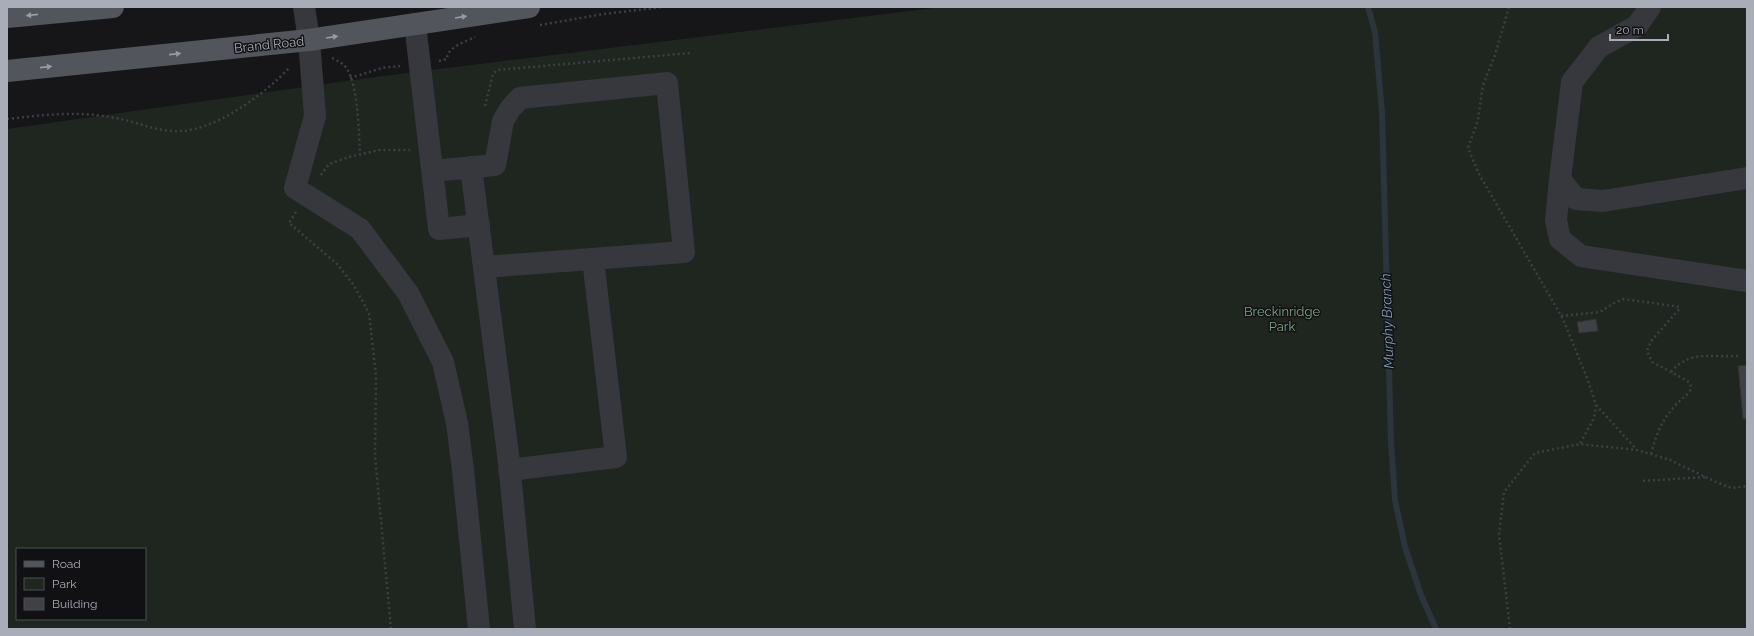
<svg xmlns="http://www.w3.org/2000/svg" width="1754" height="636" font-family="Raleway,sans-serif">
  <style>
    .green { fill: #1e261f; fill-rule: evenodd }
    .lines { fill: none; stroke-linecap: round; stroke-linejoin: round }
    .stream { stroke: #2c353c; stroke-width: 6 }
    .building { fill: #404145; stroke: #303034 }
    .path { stroke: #3d3f44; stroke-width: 2.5; stroke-dasharray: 2 3; stroke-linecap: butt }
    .minor { stroke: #37383d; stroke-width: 22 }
    .major { stroke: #53555c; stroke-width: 22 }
    .oneway { fill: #979ba6 }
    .labels { text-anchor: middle; stroke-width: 3; stroke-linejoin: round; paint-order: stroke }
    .street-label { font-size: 13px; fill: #a8adb8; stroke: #111113 }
    .park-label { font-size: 13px; fill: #7fa381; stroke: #111113 }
    .water-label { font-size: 14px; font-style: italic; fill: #7f9bb3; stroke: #111113 }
  </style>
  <rect width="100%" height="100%" fill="#161618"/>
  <path class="green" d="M 942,7 L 1747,7 L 1747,629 L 7,629 L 7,129 L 375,77 ZM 17,549 L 145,549 L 145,619 L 17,619 Z"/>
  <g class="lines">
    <path class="stream" d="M 1368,7 L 1375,32 L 1382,112 L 1391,442 L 1395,500 L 1405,547 L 1421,595 L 1436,629"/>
  </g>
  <path class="building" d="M 1596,319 L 1598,331 L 1579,333 L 1577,322 Z
    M 1747,365 L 1747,419 L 1743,419 L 1738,366 Z"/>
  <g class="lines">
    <path class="path" d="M 1509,7 L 1495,55 L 1483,85 L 1478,120 L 1468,148 L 1479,174 L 1563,319 L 1587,378 L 1596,405 L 1594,418 L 1580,444
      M 540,25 L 604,14 L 663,7
      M 332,58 C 338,61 343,63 347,69 C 358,85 359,134 360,155
      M 439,61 L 447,59 C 447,47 465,42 475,37
      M 350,78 L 382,68 L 400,66
      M 485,106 L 493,74 L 497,70 L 691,53
      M 7,119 C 42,115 76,111 110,117 C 132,120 151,130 173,131 C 212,134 265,94 290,67
      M 321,175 L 329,164 L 349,157 L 379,150 L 410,150
      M 296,212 L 289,223 L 337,264 L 353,284 L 369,313 L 376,375 L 375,456 L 391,629
      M 1561,316 L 1600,312 L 1614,303 L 1624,299 L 1680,307
      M 1671,372 C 1690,349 1713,358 1739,356
      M 1596,405 L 1637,450
      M 1651,454 C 1658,427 1667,410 1689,393 C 1692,386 1691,384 1686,380 L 1652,362 L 1647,351 L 1651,341 L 1681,307
      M 1643,481 L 1705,477
      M 1510,629 L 1499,534 L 1504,492 L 1535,453 L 1580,444 L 1637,450 L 1670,460 L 1716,482 L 1732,488 L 1747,486"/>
    <path class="minor" d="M 304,7 L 309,40 L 315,116 L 295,188 L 360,229 L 408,293 L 443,362 L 457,423 L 463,470 L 479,629
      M 1650,7 L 1637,26 L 1599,47 L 1572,82 L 1560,179 L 1556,220 L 1560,239 L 1581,256 L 1747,281
      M 415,24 L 439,229 L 479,225
      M 471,167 L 509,462 L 525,629
      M 432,171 L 495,165 L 503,121 L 510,109 L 520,98 L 667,83 L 684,252 L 484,267
      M 1560,179 L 1576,199 L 1603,201 L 1747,178
      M 509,470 L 616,457 L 593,259"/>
    <path class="major" d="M 7,17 L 113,7
      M 7,71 L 309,40 L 529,7"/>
  </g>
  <defs><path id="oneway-solid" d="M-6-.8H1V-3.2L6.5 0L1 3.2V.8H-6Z"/></defs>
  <g class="oneway">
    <use href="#oneway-solid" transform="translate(32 15) rotate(174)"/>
    <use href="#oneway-solid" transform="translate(461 17) rotate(-9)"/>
    <use href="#oneway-solid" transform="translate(332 37) rotate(-9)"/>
    <use href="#oneway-solid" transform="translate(175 54) rotate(-6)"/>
    <use href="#oneway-solid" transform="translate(46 67) rotate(-6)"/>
  </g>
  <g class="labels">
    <g class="street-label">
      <text transform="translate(269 44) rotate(-6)" y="5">Brand Road</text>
    </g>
    <g class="park-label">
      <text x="1282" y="316">Breckinridge<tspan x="1282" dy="15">Park</tspan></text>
    </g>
    <g class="water-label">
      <text transform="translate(1387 321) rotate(-92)" y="5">Murphy Branch</text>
    </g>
  </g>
  <rect width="1754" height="636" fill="none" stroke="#a8adb8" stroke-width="16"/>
  <rect x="16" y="548" width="130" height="72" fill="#111113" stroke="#4d4f55"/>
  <rect x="24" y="561" width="20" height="6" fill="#53555c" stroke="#4d4f55"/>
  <text x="52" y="568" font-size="12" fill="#a8adb8">Road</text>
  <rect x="24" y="578" width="20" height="12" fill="#1e261f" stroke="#4d4f55"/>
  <text x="52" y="588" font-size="12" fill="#a8adb8">Park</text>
  <rect x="24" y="598" width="20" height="12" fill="#404145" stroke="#4d4f55"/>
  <text x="52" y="608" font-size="12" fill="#a8adb8">Building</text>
  <path d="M1610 34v6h58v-6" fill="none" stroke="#a8adb8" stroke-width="2"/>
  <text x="1616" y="34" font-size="12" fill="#a8adb8" stroke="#111113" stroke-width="3" paint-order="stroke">20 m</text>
</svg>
